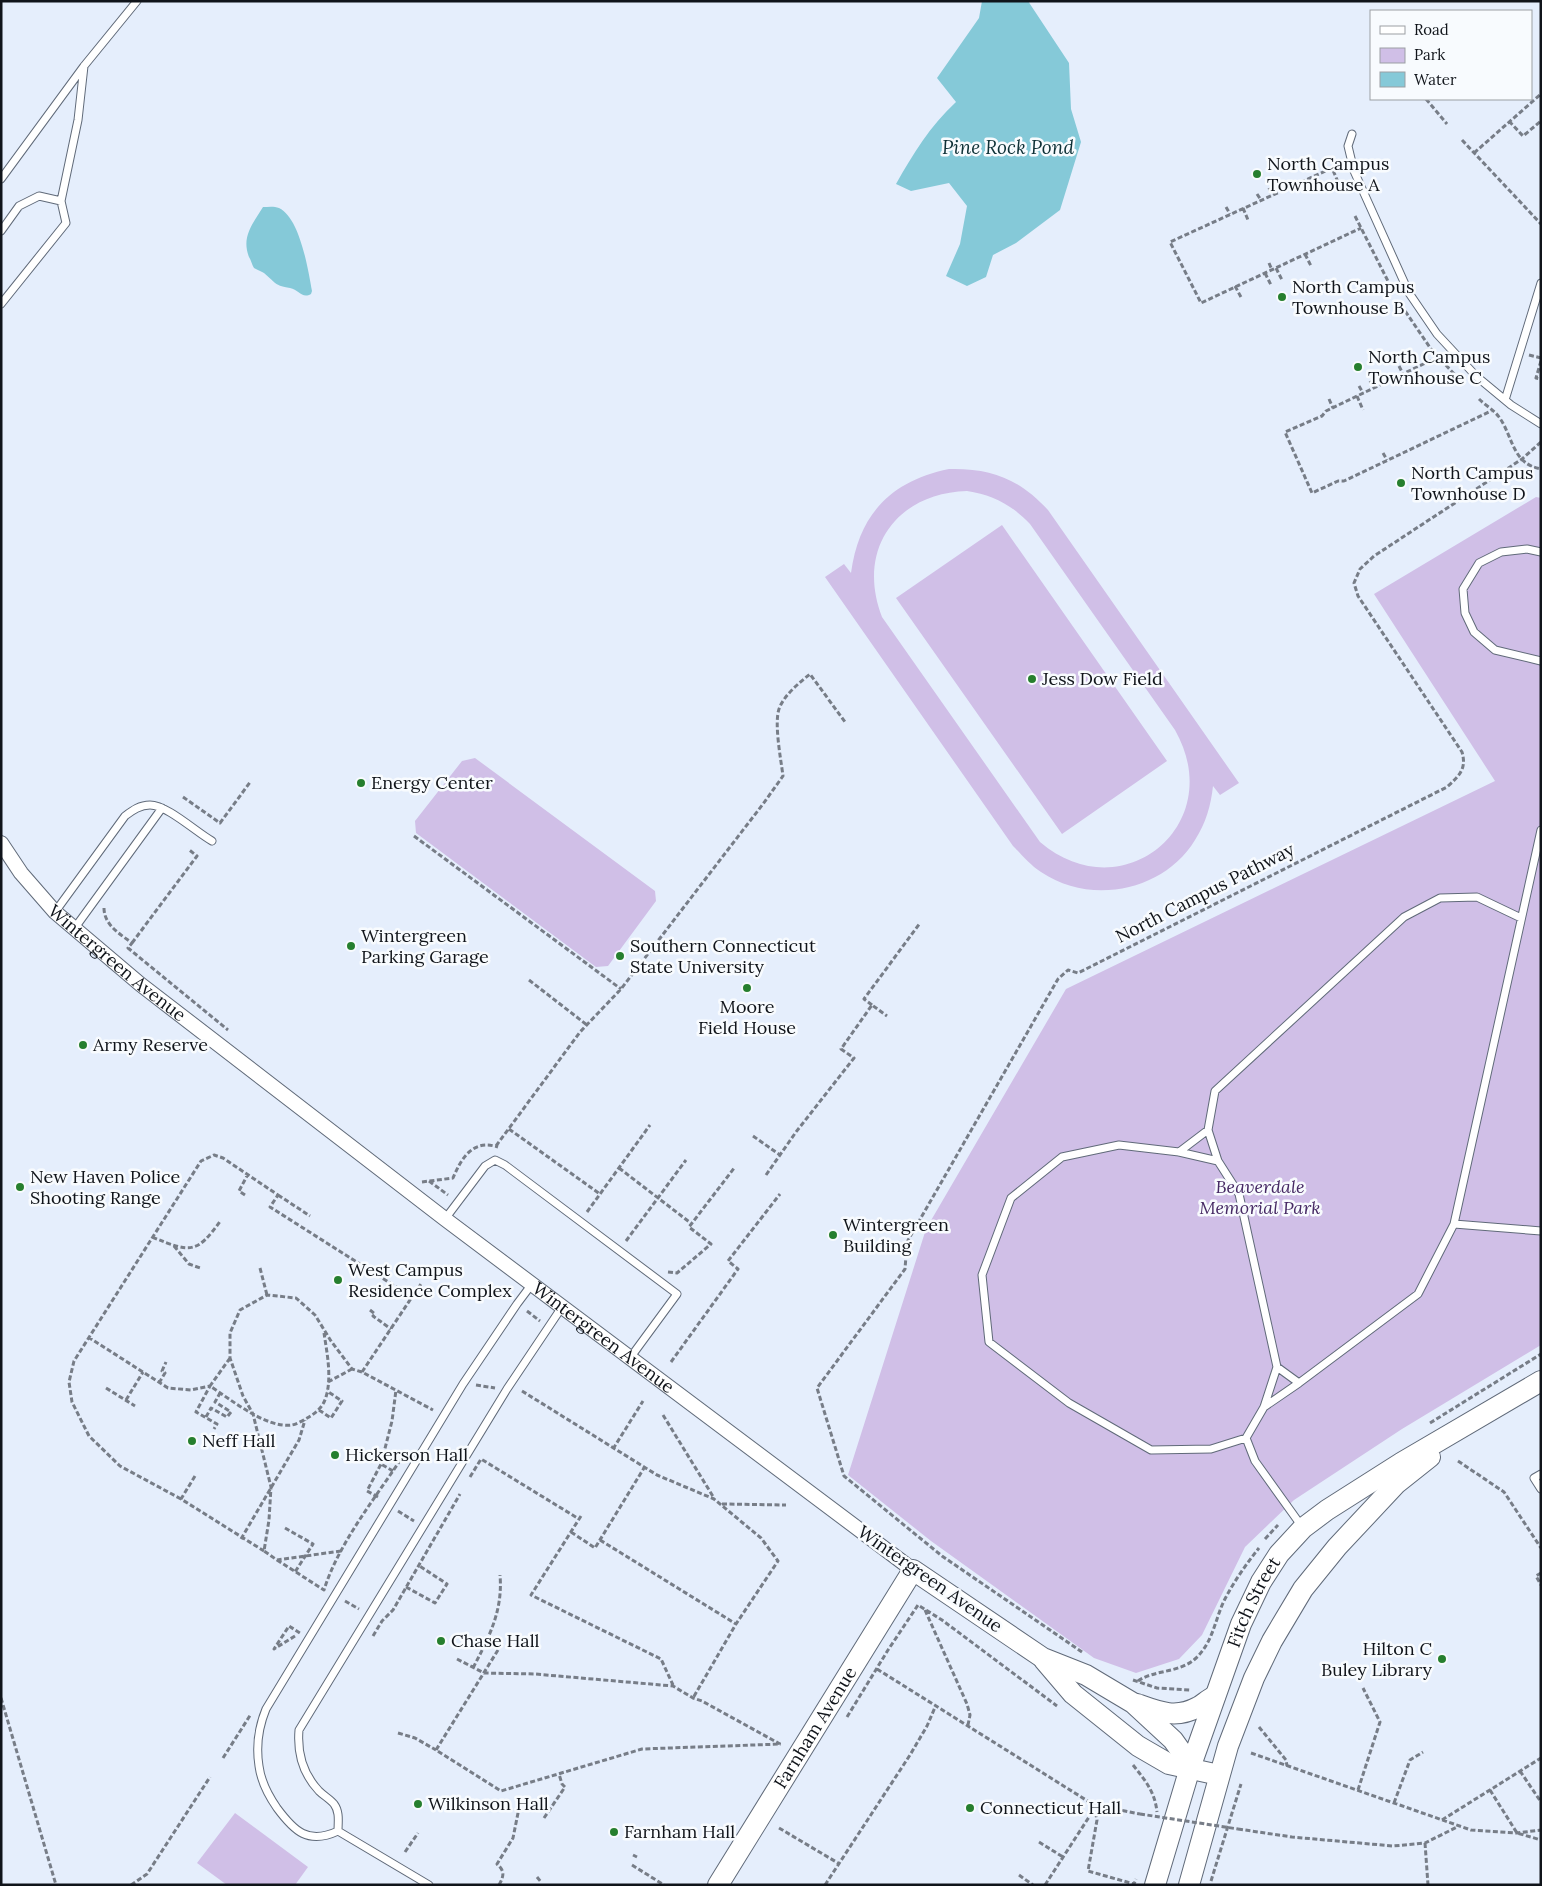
<svg xmlns="http://www.w3.org/2000/svg" width="1542" height="1886" font-family="Lora,serif">
  <style>
    .green { fill: #d0bfe7; fill-rule: evenodd }
    .water { fill: #85c9d8 }
    .lines { fill: none; stroke-linecap: round; stroke-linejoin: round }
    .lane-casing { stroke: #606a79; stroke-width: 9 }
    .street-casing { stroke: #606a79; stroke-width: 16 }
    .secondary-casing { stroke: #606a79; stroke-width: 22 }
    .path { stroke: #777d87; stroke-width: 3; stroke-dasharray: 5 2.5; stroke-linecap: butt }
    .lane { stroke: #fff; stroke-width: 7 }
    .street { stroke: #fff; stroke-width: 14 }
    .secondary { stroke: #fff; stroke-width: 20 }
    .path-bridge { stroke: #777d87; stroke-width: 3; stroke-dasharray: 5 2.5; stroke-linecap: butt }
    .poi-dot { fill: #267f2e; stroke: #f8fbfe; stroke-width: 2 }
    .labels { text-anchor: middle; stroke-width: 5; stroke-linejoin: round; paint-order: stroke }
    .poi-label { font-size: 18px; fill: #10141a; stroke: #f8fbfe; text-anchor: start }
    .street-label { font-size: 18px; fill: #10141a; stroke: #f8fbfe }
    .park-label { font-size: 18px; font-style: italic; fill: #462964; stroke: #f8fbfe }
    .water-label { font-size: 19px; font-style: italic; fill: #0d3036; stroke: #f8fbfe }
  </style>
  <rect width="100%" height="100%" fill="#e5eefc"/>
  <path class="green" d="M 949,469 C 992,468 1019,479 1048,510 L 1239,783 L 1220,795 L 1213,786 C 1211,805 1206,823 1195,840 C 1164,891 1091,906 1041,872 C 1030,865 1022,855 1013,846 L 825,577 L 844,564 L 851,573 C 859,514 891,481 949,469 ZM 967,491 C 993,495 1012,505 1030,524 L 1175,730 C 1229,825 1122,912 1040,842 L 882,617 C 856,550 896,493 967,491 Z
    M 1536,497 L 1541,498 L 1541,1345 L 1402,1429 L 1294,1500 L 1245,1547 L 1202,1635 L 1179,1659 L 1136,1673 L 1094,1658 L 931,1541 L 848,1475 L 926,1229 L 1066,989 L 1495,781 L 1374,594 Z
    M 1002,525 L 1167,761 L 1062,834 L 896,598 Z
    M 475,758 L 655,891 L 656,901 L 608,966 L 596,967 L 416,833 L 415,821 L 462,761 Z
    M 235,1813 L 308,1867 L 295,1885 L 227,1885 L 197,1863 Z"/>
  <path class="water" d="M 982,1 L 1028,1 L 1069,63 L 1071,109 L 1081,142 L 1060,210 L 1016,243 L 993,255 L 986,277 L 967,286 L 946,276 L 960,244 L 967,206 L 949,183 L 911,191 L 896,184 C 913,154 930,126 956,102 L 937,78 L 979,18 Z
    M 263,207 C 268,207 274,206 279,208 C 300,218 308,269 312,291 L 311,294 C 302,299 299,290 290,288 C 274,285 277,284 264,273 C 261,271 257,270 254,268 C 252,265 251,260 249,257 C 241,237 253,223 263,207 Z"/>
  <g class="lines">
    <defs>
      <path id="lane" d="M 1352,134 L 1348,146 L 1354,171 L 1409,293 L 1437,334 L 1476,376 L 1511,405 L 1541,424
        M 1,179 L 84,66 L 137,1
        M 61,201 L 78,120 L 84,66
        M 1,231 L 19,206 L 39,196 L 61,201 L 66,223 L 1,304
        M 1505,400 L 1541,283
        M 1541,552 L 1527,549 L 1501,552 L 1479,563 L 1463,589 L 1465,613 L 1474,632 L 1495,650 L 1541,661
        M 55,912 L 125,816 C 133,810 140,805 150,805 C 167,805 196,832 212,841
        M 74,929 L 162,808
        M 1119,1145 L 1179,1152 L 1218,1161 L 1239,1194 L 1277,1367 L 1264,1407 L 1246,1438 L 1211,1449 L 1151,1450 L 1069,1403 L 989,1342 L 982,1275 L 1011,1198 L 1062,1157 Z
        M 1179,1152 L 1208,1130
        M 1218,1161 L 1208,1130 L 1215,1091 L 1404,917 L 1440,898 L 1477,897 L 1521,918
        M 445,1219 L 485,1166 L 495,1160 L 505,1165 L 677,1294 L 630,1358
        M 1454,1224 L 1541,1231
        M 532,1284 L 517,1304 L 463,1384 L 266,1709 C 259,1726 256,1747 259,1766 C 261,1782 268,1795 277,1808 C 294,1831 308,1845 338,1831 C 338,1822 340,1812 334,1804 C 330,1799 324,1796 319,1791 C 303,1774 297,1754 299,1730 L 507,1389 L 562,1307
        M 1277,1367 L 1299,1383 L 1418,1294 L 1454,1224 L 1541,830
        M 1264,1407 L 1299,1383
        M 1246,1438 L 1255,1461 L 1303,1528
        M 1541,1474 L 1534,1478 L 1541,1489
        M 338,1831 L 429,1885"/>
      <g id="street">
        <path id="s1" d="M 1,843 L 21,873 L 55,912 L 140,984 L 445,1219 L 913,1570"/>
      </g>
      <g id="secondary">
        <path d="M 1044,1660 L 1073,1694 L 1138,1746 L 1169,1764 L 1219,1775"/>
        <path d="M 1137,1704 C 1159,1712 1176,1719 1198,1707 C 1204,1704 1208,1699 1215,1696"/>
        <path id="s2" d="M 718,1885 L 913,1570 L 1043,1658 L 1086,1675 L 1133,1703 L 1173,1740 L 1183,1754 L 1190,1768"/>
        <path id="s3" d="M 1155,1885 L 1190,1768 L 1241,1624 L 1261,1582 L 1279,1554 L 1303,1528 L 1327,1510 L 1401,1463 L 1541,1381"/>
        <path d="M 1189,1885 L 1228,1746 L 1254,1678 L 1272,1641 L 1303,1589 L 1337,1547 L 1396,1484 L 1430,1457"/>
      </g>
    </defs>
    <use href="#lane" class="lane-casing"/>
    <use href="#street" class="street-casing"/>
    <use href="#secondary" class="secondary-casing"/>
    <path class="path" d="M 1426,99 L 1447,124
      M 1509,121 L 1523,136 L 1541,121
      M 1462,140 L 1541,224
      M 1474,153 L 1541,94
      M 1269,188 L 1272,195
      M 1341,189 L 1332,168 L 1170,242 L 1201,303 L 1361,228
      M 1257,194 L 1261,200
      M 1226,207 L 1230,214
      M 1243,208 L 1248,220
      M 1355,216 L 1393,291
      M 1305,254 L 1311,266
      M 1269,263 L 1272,270
      M 1276,268 L 1282,280
      M 1265,273 L 1271,285
      M 1235,286 L 1242,299
      M 1401,305 L 1431,349 L 1456,376
      M 1529,355 L 1541,358
      M 1438,357 L 1326,411 L 1322,416 L 1285,432 L 1312,493 L 1338,481 L 1344,481 L 1491,411
      M 1541,361 L 1536,378 L 1541,379
      M 1399,366 L 1403,374
      M 1370,381 L 1374,388
      M 1359,386 L 1363,393
      M 1357,396 L 1363,410
      M 1329,399 L 1333,408
      M 1479,399 C 1485,405 1494,410 1499,417 C 1513,436 1512,464 1541,469
      M 1383,453 L 1387,460
      M 183,797 L 220,823 L 251,781
      M 414,836 L 621,989
      M 104,908 C 104,925 120,934 132,943 L 128,948 L 228,1030
      M 132,943 L 197,856 L 188,849
      M 529,980 L 587,1025
      M 872,1005 L 864,999 L 920,923
      M 509,1129 L 600,1194
      M 753,1136 L 780,1155
      M 496,1146 L 580,1032 L 621,989 L 763,804 L 783,776 C 781,760 774,724 779,709 C 784,695 799,683 810,674 L 845,722
      M 619,1168 L 692,1224
      M 766,1175 L 796,1132 L 854,1058 L 841,1049 L 872,1005 L 887,1016
      M 429,1181 L 448,1195
      M 422,1182 L 453,1178 C 462,1157 473,1139 498,1147
      M 245,1195 L 239,1191 L 248,1174
      M 278,1195 L 310,1216
      M 587,1212 L 650,1125
      M 152,1237 C 191,1253 197,1254 221,1220
      M 626,1241 L 686,1160
      M 174,1246 L 189,1264 L 200,1268
      M 260,1268 L 267,1295
      M 668,1272 L 677,1273 L 711,1244 L 689,1227 L 735,1167
      M 460,1294 L 506,1297
      M 370,1310 L 375,1314 L 373,1316 L 391,1329
      M 527,1311 L 540,1321
      M 88,1337 L 168,1388 L 191,1390 L 210,1386 L 196,1412 L 217,1424 L 214,1429
      M 230,1358 L 210,1386 C 230,1399 267,1429 292,1425 C 297,1424 304,1420 309,1417 C 317,1412 323,1407 326,1397 C 332,1377 327,1353 324,1333
      M 671,1362 L 738,1269 L 728,1261 L 780,1194
      M 362,1372 L 412,1297
      M 328,1382 L 352,1369
      M 159,1383 L 165,1373 L 162,1371 L 166,1362
      M 476,1385 L 495,1388
      M 106,1388 L 135,1406
      M 522,1391 L 657,1475 L 714,1499 L 761,1538 L 778,1561 L 736,1624 L 693,1698
      M 126,1400 L 143,1372
      M 319,1410 L 331,1418 L 342,1401 L 327,1391
      M 663,1415 L 714,1498
      M 206,1417 L 211,1408 L 227,1417 L 231,1412 L 215,1402 L 220,1393
      M 1430,1423 L 1541,1354
      M 613,1449 L 643,1401
      M 1458,1461 L 1504,1492 L 1541,1548
      M 393,1471 L 381,1464 L 392,1421 L 396,1390
      M 195,1476 L 181,1499 L 264,1551
      M 470,1477 L 481,1459 L 579,1519
      M 378,1497 L 367,1491 L 381,1464
      M 181,1499 L 120,1466 L 89,1436 L 72,1402 L 69,1382 L 74,1361 L 201,1161 L 214,1155 L 223,1158 L 278,1195 L 270,1207 L 412,1297 L 421,1284
      M 722,1504 L 786,1505
      M 398,1511 L 414,1521
      M 581,1516 L 531,1595 L 661,1659 L 673,1685
      M 285,1528 L 313,1544 L 295,1572
      M 571,1532 L 595,1548 L 644,1468
      M 241,1539 L 299,1440 L 305,1420
      M 1265,1539 L 1278,1525
      M 600,1540 L 736,1624
      M 341,1551 L 277,1560 L 264,1551 L 269,1520 L 271,1487 L 253,1414 L 243,1396 L 230,1358 L 230,1333 L 240,1310 L 267,1295 L 296,1298 L 315,1315 L 331,1341 L 352,1369 L 362,1372 L 433,1410
      M 277,1560 L 324,1590 C 339,1542 377,1496 405,1453
      M 1541,1573 L 1536,1576 L 1541,1585
      M 406,1587 L 435,1603 L 447,1584 L 418,1565
      M 345,1601 L 359,1609
      M 925,1610 L 967,1704 L 970,1715 L 968,1725
      M 295,1636 L 274,1649 L 289,1626 L 300,1633
      M 373,1636 L 382,1621 L 393,1610 L 460,1494
      M 498,1650 L 436,1750 L 501,1791 L 642,1749 L 781,1744
      M 1082,1652 L 942,1556 L 844,1476 L 817,1388 L 905,1269 L 907,1242 L 1058,979 L 1068,970 L 1078,973 L 1447,787 C 1459,776 1467,769 1462,752 L 1358,596 L 1354,583 L 1360,569 L 1374,556 L 1522,459 L 1541,442
      M 457,1659 L 484,1673 L 535,1674 L 673,1686 L 693,1698 L 702,1701 L 780,1744
      M 473,1668 C 489,1637 503,1611 500,1575
      M 877,1669 L 1094,1805 L 1140,1814
      M 1133,1680 L 1157,1688 L 1190,1690
      M 1138,1681 C 1153,1670 1179,1673 1195,1659 C 1214,1642 1215,1617 1226,1597 C 1235,1580 1247,1563 1259,1548
      M 1,1698 L 56,1885
      M 847,1717 L 888,1650 L 918,1605 L 942,1620 L 1057,1706
      M 1259,1727 L 1286,1760 L 1287,1766
      M 398,1733 L 415,1738 L 436,1750
      M 1251,1753 L 1471,1830 L 1517,1833 L 1541,1830
      M 223,1758 L 251,1714
      M 1133,1765 C 1145,1780 1155,1792 1157,1812
      M 1520,1771 L 1541,1802
      M 1358,1790 L 1380,1722 L 1363,1688
      M 1490,1790 L 1517,1833 L 1541,1840
      M 1394,1803 L 1410,1760 L 1423,1752
      M 1094,1805 L 1097,1820 L 1088,1871 L 1134,1884 L 1136,1879
      M 544,1818 L 565,1787 L 562,1784 L 559,1774
      M 1442,1820 L 1541,1758
      M 779,1828 L 838,1863
      M 1238,1829 L 1292,1837 L 1393,1846 L 1425,1843 L 1457,1827
      M 1039,1842 L 1063,1857
      M 1425,1843 L 1428,1885
      M 405,1852 L 418,1833
      M 633,1855 L 637,1857
      M 632,1865 L 664,1885
      M 1019,1875 L 1033,1885
      M 537,1877 L 541,1882
      M 1211,1881 L 1241,1784
      M 131,1885 L 147,1874 L 210,1777
      M 499,1885 C 504,1876 505,1871 497,1864 L 513,1838 L 520,1803
      M 825,1885 L 910,1755 L 927,1726 L 936,1705
      M 1045,1885 L 1089,1817 L 1094,1806"/>
    <use href="#lane" class="lane"/>
    <use href="#street" class="street"/>
    <use href="#secondary" class="secondary"/>
    <path class="path-bridge" d="M 1140,1814 L 1238,1829"/>
  </g>
  <g class="poi-dot">
    <circle cx="1257" cy="174" r="5"/>
    <circle cx="1282" cy="297" r="5"/>
    <circle cx="1358" cy="367" r="5"/>
    <circle cx="1401" cy="483" r="5"/>
    <circle cx="1032" cy="679" r="5"/>
    <circle cx="361" cy="783" r="5"/>
    <circle cx="351" cy="946" r="5"/>
    <circle cx="620" cy="956" r="5"/>
    <circle cx="747" cy="988" r="5"/>
    <circle cx="83" cy="1045" r="5"/>
    <circle cx="20" cy="1187" r="5"/>
    <circle cx="833" cy="1235" r="5"/>
    <circle cx="338" cy="1280" r="5"/>
    <circle cx="192" cy="1441" r="5"/>
    <circle cx="335" cy="1455" r="5"/>
    <circle cx="441" cy="1641" r="5"/>
    <circle cx="1442" cy="1659" r="5"/>
    <circle cx="418" cy="1804" r="5"/>
    <circle cx="970" cy="1808" r="5"/>
    <circle cx="614" cy="1832" r="5"/>
  </g>
  <g class="labels">
    <g class="poi-label">
      <text x="1267" y="170">North Campus<tspan x="1267" dy="21">Townhouse A</tspan></text>
      <text x="1292" y="293">North Campus<tspan x="1292" dy="21">Townhouse B</tspan></text>
      <text x="1368" y="363">North Campus<tspan x="1368" dy="21">Townhouse C</tspan></text>
      <text x="1411" y="479">North Campus<tspan x="1411" dy="21">Townhouse D</tspan></text>
      <text x="1042" y="685">Jess Dow Field</text>
      <text x="371" y="789">Energy Center</text>
      <text x="361" y="942">Wintergreen<tspan x="361" dy="21">Parking Garage</tspan></text>
      <text x="630" y="952">Southern Connecticut<tspan x="630" dy="21">State University</tspan></text>
      <text x="747" y="1013" text-anchor="middle">Moore<tspan x="747" dy="21">Field House</tspan></text>
      <text x="93" y="1051">Army Reserve</text>
      <text x="30" y="1183">New Haven Police<tspan x="30" dy="21">Shooting Range</tspan></text>
      <text x="843" y="1231">Wintergreen<tspan x="843" dy="21">Building</tspan></text>
      <text x="348" y="1276">West Campus<tspan x="348" dy="21">Residence Complex</tspan></text>
      <text x="202" y="1447">Neff Hall</text>
      <text x="345" y="1461">Hickerson Hall</text>
      <text x="451" y="1647">Chase Hall</text>
      <text x="1432" y="1655" text-anchor="end">Hilton C<tspan x="1432" dy="21">Buley Library</tspan></text>
      <text x="428" y="1810">Wilkinson Hall</text>
      <text x="980" y="1814">Connecticut Hall</text>
      <text x="624" y="1838">Farnham Hall</text>
    </g>
    <g class="street-label">
      <text transform="translate(1205 893) rotate(-27)" y="6">North Campus Pathway</text>
      <text dy="6" stroke="none"><textPath href="#s1" startOffset="168">Wintergreen Avenue</textPath></text>
      <text dy="6" stroke="none"><textPath href="#s1" startOffset="782">Wintergreen Avenue</textPath></text>
      <text transform="translate(930 1579) rotate(35)" y="6">Wintergreen Avenue</text>
      <text dy="6" stroke="none"><textPath href="#s3" startOffset="300">Fitch Street</textPath></text>
      <text dy="6" stroke="none"><textPath href="#s2" startOffset="185">Farnham Avenue</textPath></text>
    </g>
    <g class="park-label">
      <text x="1260" y="1193">Beaverdale<tspan x="1260" dy="21">Memorial Park</tspan></text>
    </g>
    <g class="water-label">
      <text x="1008" y="154">Pine Rock Pond</text>
    </g>
  </g>
  <rect width="1542" height="1886" fill="none" stroke="#10141a" stroke-width="5"/>
  <rect x="1370" y="10" width="162" height="90" fill="#f8fbfe" stroke="#9b9fa3"/>
  <rect x="1380" y="26" width="25" height="8" fill="#ffffff" stroke="#9b9fa3"/>
  <text x="1414" y="35" font-size="15" fill="#10141a">Road</text>
  <rect x="1380" y="48" width="25" height="15" fill="#d0bfe7" stroke="#9b9fa3"/>
  <text x="1414" y="60" font-size="15" fill="#10141a">Park</text>
  <rect x="1380" y="72" width="25" height="15" fill="#85c9d8" stroke="#9b9fa3"/>
  <text x="1414" y="85" font-size="15" fill="#10141a">Water</text>
</svg>
